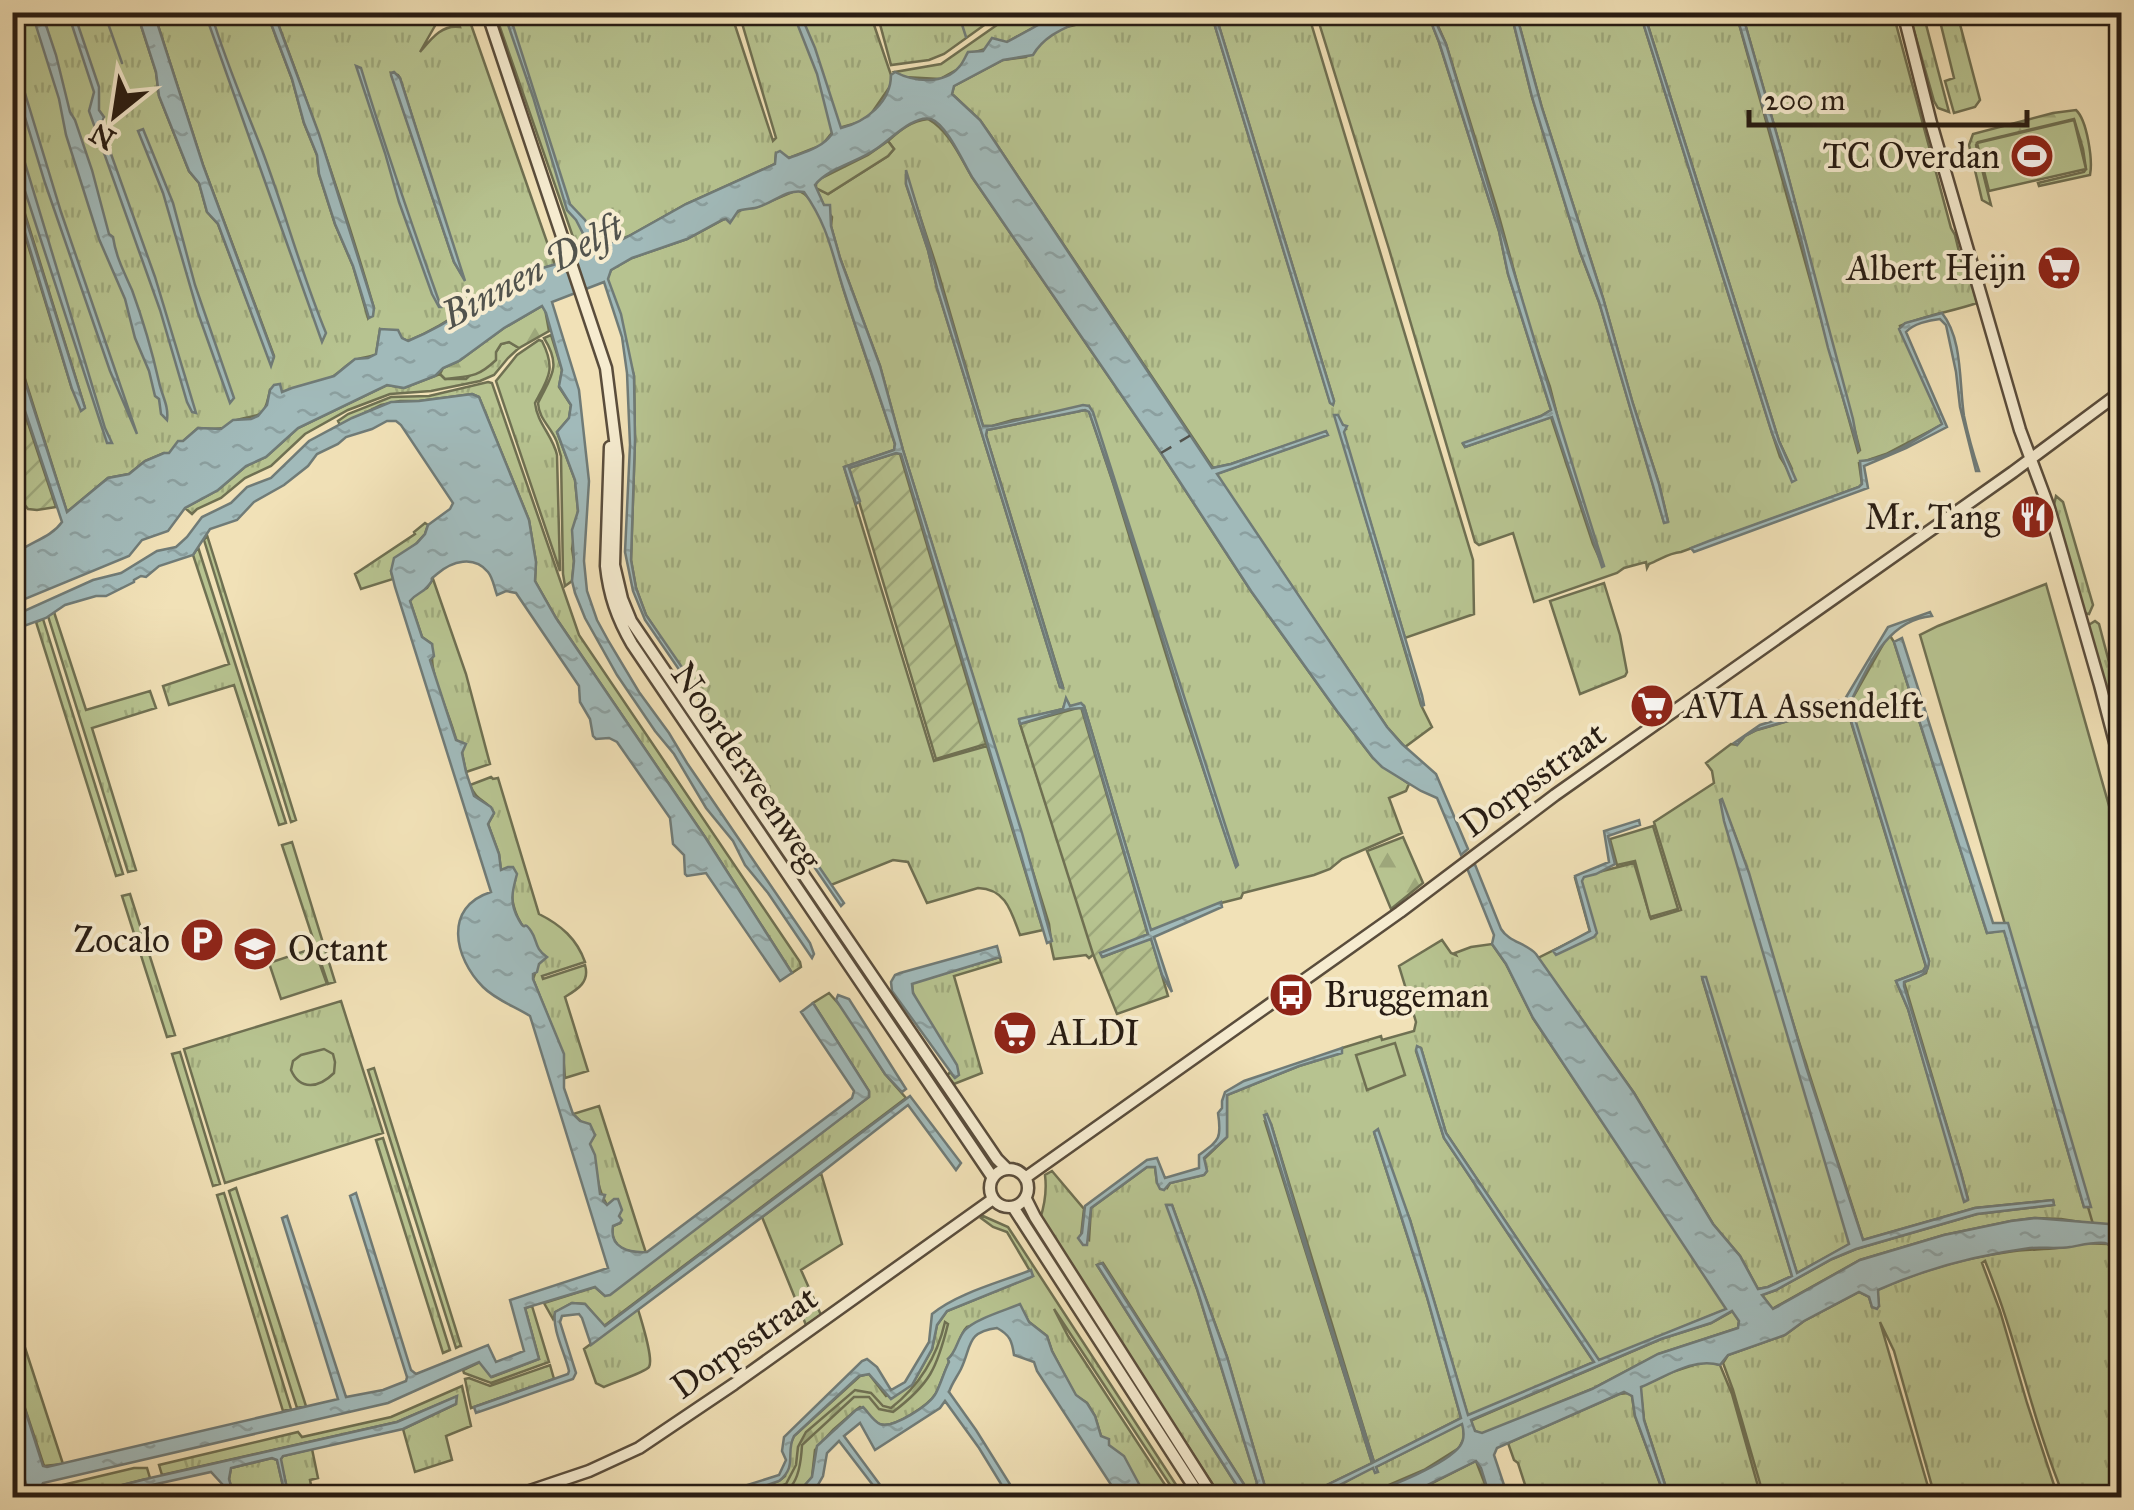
<svg xmlns="http://www.w3.org/2000/svg" width="2134" height="1510" font-family="'IM FELL Great Primer',serif">
  <style>
    .grass { fill: url(#grass-tufts); stroke: #6f7052; stroke-width: 2.5; fill-rule: evenodd }
    .forest { fill: url(#forest-firs); stroke: #6f7052; stroke-width: 2.5 }
    .park { fill: #b7c390; stroke: #6f7052; stroke-width: 2.5 }
    .garden { fill: url(#garden-furrows); stroke: #6f7052; stroke-width: 2.5 }
    .water { fill: url(#water-ripples); stroke: #707b77; stroke-width: 2.5; fill-rule: evenodd }
    .lines { fill: none; stroke-linecap: round; stroke-linejoin: round }
    .stream { stroke: #707b77; stroke-width: 2.5 }
    .ferry { stroke: #52534d; stroke-width: 2.5; stroke-dasharray: 12 10; stroke-linecap: butt }
    .minor-casing { stroke: #5a4d3c; stroke-width: 15 }
    .minor { stroke: #f6ecd0; stroke-width: 10 }
    .labels { text-anchor: middle; stroke-width: 8; stroke-linejoin: round; paint-order: stroke }
    .poi-label { font-size: 35px; fill: #271c13; stroke: #f6ecd0; text-anchor: end }
    .street-label { font-size: 35px; fill: #271c13; stroke: #f6ecd0 }
    .water-label { font-size: 38px; font-style: italic; fill: #52534d; stroke: #f6ecd0 }
  </style>
  <defs>
    <pattern id="grass-tufts" width="24" height="20" patternUnits="userSpaceOnUse" patternTransform="scale(2.5)"><rect width="24" height="20" fill="#b7c390"/><path d="M3 7l-1-3M5 7V3M7 7l1-3M15 17l-1-3M17 17v-4M19 17l1-3" fill="none" stroke="#9da77b"/></pattern>
    <pattern id="forest-firs" width="22" height="20" patternUnits="userSpaceOnUse" patternTransform="scale(2.5)"><rect width="22" height="20" fill="#b7c390"/><path d="M5 1l3.5 6h-7zM16 11l3.5 6h-7z" fill="#9da77b"/></pattern>
    <pattern id="garden-furrows" width="10" height="10" patternUnits="userSpaceOnUse" patternTransform="scale(2.5)"><rect width="10" height="10" fill="#b7c390"/><path d="M-1 1l2-2M0 10L10 0M9 11l2-2" fill="none" stroke="#9da77b"/></pattern>
    <pattern id="water-ripples" width="26" height="14" patternUnits="userSpaceOnUse" patternTransform="scale(2.5)"><rect width="26" height="14" fill="#a1baba"/><path d="M2 4q2-2 4 0t4 0M15 11q2-2 4 0t4 0" fill="none" stroke="#8b9f9f"/></pattern>
  </defs>
  <rect width="100%" height="100%" fill="#f1e1b7"/>
  <filter id="stains"><feTurbulence type="fractalNoise" baseFrequency=".002" numOctaves="4"/><feColorMatrix values="0 0 0 0 .2 0 0 0 0 .09 0 0 0 0 .02 0 0 0 .5 -.17"/></filter>
  <radialGradient id="worn" r=".72"><stop offset=".6" stop-color="#630" stop-opacity="0"/><stop offset="1" stop-color="#630" stop-opacity=".3"/></radialGradient>
  <path class="grass" d="M 13,13 L 137,13 L 156,72 L 159,96 L 189,171 L 199,183 L 207,212 L 218,224 L 271,364 L 274,356 L 203,165 L 154,13 L 267,13 L 292,79 L 304,123 L 317,155 L 319,174 L 335,224 L 353,266 L 368,318 L 374,308 C 345,208 311,110 274,13 L 291,13 L 292,19 L 296,13 L 446,13 L 446,17 L 436,24 L 420,52 C 431,39 442,24 460,27 L 456,13 L 467,13 L 555,265 L 535,270 L 534,279 L 529,284 L 502,293 L 476,305 L 466,305 C 455,319 425,334 408,341 L 380,329 L 376,354 C 369,358 360,357 353,361 C 343,367 337,376 326,380 C 313,385 299,384 286,392 L 270,390 C 264,420 262,413 237,420 C 226,423 234,424 223,428 C 216,430 205,428 198,428 L 169,454 L 164,453 L 145,461 L 129,474 L 108,478 L 67,512 L 13,341 L 12,193 L 72,389 L 85,408 L 13,175 ZM 391,73 L 398,75 L 400,78 L 462,275 L 454,262 Z
    M 495,13 L 731,13 L 773,141 L 776,138 L 739,13 L 870,13 L 891,75 L 891,85 L 871,114 L 860,122 L 835,129 L 822,145 L 789,158 L 776,153 L 775,164 L 686,204 L 629,236 L 619,240 L 604,242 L 580,257 Z
    M 877,13 L 1001,13 L 944,54 L 929,60 L 891,65 Z
    M 1014,13 L 1060,13 L 1007,42 L 972,53 L 958,69 L 940,79 L 904,77 L 895,72 L 941,64 Z
    M 1096,13 L 1211,13 L 1330,402 L 1333,404 L 1334,401 L 1215,13 L 1308,13 L 1473,560 L 1474,614 L 1405,638 L 1343,431 L 1346,429 L 1335,415 L 1421,705 L 1432,727 L 1405,747 L 1387,727 L 1216,474 L 1327,435 L 1326,432 L 1231,464 L 1213,468 L 991,136 L 980,120 L 952,94 L 954,86 L 1003,60 L 1026,57 L 1040,43 L 1062,28 L 1075,25 Z
    M 1316,13 L 1430,13 L 1433,27 L 1439,42 L 1499,231 L 1508,274 L 1551,410 L 1541,416 L 1463,444 L 1465,447 L 1551,417 L 1593,544 L 1603,566 L 1564,442 L 1550,387 L 1529,326 L 1497,209 L 1446,44 L 1438,26 L 1435,13 L 1511,13 L 1532,97 L 1580,252 L 1599,302 L 1664,522 L 1668,521 L 1659,484 L 1633,404 L 1603,298 L 1542,108 L 1516,13 L 1640,13 L 1772,433 L 1780,457 L 1790,473 L 1792,469 L 1779,441 L 1644,13 L 1736,13 L 1858,452 L 1860,450 L 1782,153 L 1742,13 L 1893,13 L 1951,228 L 1955,235 L 1966,281 L 1971,281 L 1977,303 C 1951,312 1925,315 1900,326 L 1943,424 L 1886,454 L 1859,463 L 1862,484 L 1859,487 L 1681,552 C 1668,553 1660,560 1649,564 L 1647,568 L 1646,562 L 1624,568 L 1617,573 L 1534,602 L 1513,533 L 1479,545 L 1475,542 L 1389,249 Z
    M 1909,13 L 1923,13 L 1949,112 L 1938,108 L 1934,101 Z
    M 1938,13 L 1957,13 L 1980,100 L 1975,107 L 1954,113 L 1945,81 L 1954,78 Z
    M 928,119 C 949,131 959,155 972,177 L 1161,453 L 1251,591 L 1337,711 L 1373,758 L 1409,784 L 1406,791 L 1389,798 L 1402,833 L 1342,859 L 1330,869 L 1314,875 L 1243,893 L 1241,898 L 1221,903 L 1151,931 L 1084,706 L 1070,706 L 1066,700 L 1063,709 L 1019,720 L 1094,954 L 1089,958 L 1086,955 L 1054,959 L 1050,941 L 1051,940 L 1049,924 L 903,450 L 880,366 L 840,258 L 831,226 L 832,217 L 824,206 L 816,188 L 828,194 L 888,156 L 894,149 L 888,141 C 900,130 911,121 928,119 ZM 906,174 L 937,268 L 983,426 L 992,426 L 1013,420 L 1089,406 L 1236,866 L 1182,706 L 1113,483 L 1089,411 L 1085,410 L 987,430 L 986,435 L 1063,687 L 1060,687 L 937,288 L 928,250 L 906,184 Z
    M 797,190 C 809,194 817,208 822,219 C 832,243 837,269 845,294 C 861,344 879,394 895,444 L 894,450 L 844,467 L 934,761 L 987,746 L 1043,930 L 1020,935 C 1011,911 1006,889 978,888 L 927,903 L 908,862 L 893,860 L 831,885 L 670,652 L 646,615 L 636,588 L 631,560 L 635,440 L 634,376 L 607,279 L 611,270 L 632,258 L 687,239 L 745,208 L 757,207 Z
    M 551,335 L 562,370 L 559,387 L 571,405 L 569,418 L 557,432 L 575,480 L 578,511 L 572,549 L 574,561 L 572,581 L 565,586 L 563,574 L 561,456 C 560,454 557,441 556,440 C 550,426 539,419 538,403 C 551,376 562,367 544,338 Z
    M 539,340 L 542,341 C 556,369 549,377 535,403 C 537,423 553,436 557,455 L 560,571 L 496,381 L 517,355 Z
    M 509,342 L 519,348 L 508,358 L 494,375 L 480,381 L 431,391 L 390,394 L 348,410 L 305,434 L 271,466 L 245,478 L 221,498 L 197,509 L 192,514 L 185,508 L 218,490 L 246,466 L 266,457 L 298,428 L 387,385 L 404,388 L 440,374 L 445,379 L 466,379 L 496,352 L 501,344 Z
    M 488,382 L 492,383 L 579,635 L 800,962 L 801,967 L 792,973 L 705,837 L 556,618 L 535,581 L 536,562 L 529,520 L 479,397 L 472,394 L 419,401 L 400,401 L 381,405 L 340,425 L 338,421 L 348,414 L 391,397 L 429,396 Z
    M 2056,496 L 2063,502 L 2093,605 L 2089,614 L 2083,613 L 2062,541 L 2054,505 Z
    M 425,523 L 428,525 L 425,534 L 391,571 L 393,579 L 361,589 L 355,574 L 415,534 L 414,532 Z
    M 207,535 L 296,820 L 291,822 L 204,540 Z
    M 198,547 L 286,823 L 279,825 L 234,685 L 169,705 L 163,686 L 229,664 L 193,555 Z
    M 433,579 L 466,674 L 490,764 L 466,772 L 460,743 L 456,740 C 449,710 428,676 432,644 L 422,637 L 410,601 L 416,593 L 427,588 Z
    M 1604,583 L 1620,635 L 1627,672 L 1625,676 L 1580,694 L 1550,601 Z
    M 54,612 L 86,710 L 150,691 L 156,708 L 92,728 L 136,870 L 128,872 L 48,616 Z
    M 43,619 L 123,874 L 116,876 L 36,622 Z
    M 2095,621 L 2099,624 L 2121,708 L 2121,756 L 2087,626 Z
    M 1889,634 L 1894,642 L 1987,933 L 2004,930 L 2084,1207 L 2090,1207 L 2093,1224 L 2061,1219 L 2035,1218 L 2011,1221 L 1944,1235 L 1860,1260 L 1772,1309 L 1762,1295 L 1776,1290 L 1832,1259 L 1856,1249 L 1977,1214 L 2054,1205 L 2053,1200 L 1975,1208 L 1863,1240 C 1837,1157 1808,1074 1783,990 C 1763,927 1749,861 1720,800 L 1850,1244 L 1797,1273 L 1748,1120 L 1721,1027 L 1702,978 L 1792,1276 L 1768,1287 L 1758,1289 L 1740,1256 L 1713,1224 L 1634,1093 L 1538,958 L 1590,932 L 1575,878 L 1634,863 L 1651,919 L 1681,910 L 1654,822 L 1714,783 L 1712,771 L 1706,763 L 1731,744 L 1737,745 L 1745,736 L 1757,730 L 1840,706 L 1851,701 ZM 1851,710 L 1929,961 L 1926,973 L 1904,982 L 1961,1173 L 1968,1199 L 1965,1201 L 1908,1009 L 1896,981 L 1923,971 L 1926,967 L 1848,712 Z
    M 491,777 L 493,779 L 498,778 L 539,914 C 561,925 577,939 585,962 L 542,976 L 543,979 L 585,965 C 590,982 578,989 565,997 L 588,1071 L 565,1078 L 563,1054 L 533,979 L 542,954 C 527,934 504,906 515,881 L 501,871 L 499,854 L 488,824 L 494,813 C 487,799 477,803 470,785 Z
    M 292,842 L 335,982 L 328,984 L 282,845 Z
    M 130,894 L 175,1035 L 167,1037 L 122,896 Z
    M 1442,940 L 1451,953 L 1456,955 L 1455,953 L 1471,947 L 1492,944 L 1506,964 L 1533,1018 L 1727,1309 L 1599,1361 L 1446,1133 L 1421,1048 L 1418,1047 L 1416,1051 L 1444,1138 L 1594,1362 L 1468,1416 L 1410,1220 L 1374,1132 L 1427,1297 L 1461,1418 L 1374,1462 L 1271,1124 L 1265,1122 L 1372,1463 L 1302,1497 L 1268,1497 L 1227,1357 L 1172,1205 L 1167,1205 L 1197,1289 L 1257,1483 L 1256,1486 L 1249,1488 L 1245,1486 L 1103,1263 L 1097,1265 L 1244,1497 L 1221,1497 L 1040,1219 C 1045,1204 1047,1191 1045,1175 L 1052,1171 L 1084,1209 L 1081,1236 L 1089,1240 L 1091,1208 L 1147,1167 L 1155,1167 L 1157,1183 L 1167,1188 L 1170,1183 L 1204,1175 L 1207,1171 L 1204,1159 L 1227,1137 L 1227,1095 L 1299,1066 L 1341,1053 L 1342,1048 L 1381,1036 L 1382,1040 L 1414,1031 L 1416,1022 L 1399,966 Z
    M 1000,957 L 1001,962 L 954,976 L 982,1073 L 954,1084 L 947,1076 L 950,1072 L 955,1078 L 913,993 L 912,983 Z
    M 829,993 L 844,1010 L 885,1074 L 906,1098 L 604,1326 L 585,1304 L 572,1303 L 556,1312 L 553,1319 L 544,1303 L 595,1287 L 605,1296 L 869,1097 L 869,1091 L 813,1003 Z
    M 341,1001 L 383,1133 L 225,1183 L 184,1049 Z
    M 180,1052 L 220,1184 L 213,1186 L 172,1054 Z
    M 374,1068 L 461,1346 L 460,1346 L 456,1348 L 368,1070 Z
    M 599,1106 L 646,1253 C 628,1253 609,1248 613,1226 L 620,1223 L 611,1203 L 607,1205 C 595,1187 598,1163 589,1144 L 595,1135 L 573,1114 Z
    M 383,1138 L 450,1350 L 443,1353 L 376,1140 Z
    M 821,1173 L 842,1244 L 801,1270 L 821,1315 L 806,1325 L 762,1217 Z
    M 236,1188 L 306,1406 L 297,1408 L 229,1191 Z
    M 224,1193 L 291,1409 L 283,1411 L 217,1195 Z
    M 983,1216 L 1008,1227 L 1184,1497 L 1178,1497 L 1054,1309 L 1068,1336 L 1173,1497 L 1146,1497 L 1101,1436 L 1095,1416 L 1087,1403 L 1075,1395 L 1052,1351 L 1047,1336 L 1029,1322 L 1024,1313 L 967,1327 C 958,1336 959,1351 948,1359 L 949,1362 C 944,1372 941,1384 936,1393 C 929,1405 892,1430 879,1424 C 872,1420 867,1412 860,1407 L 856,1410 L 833,1430 L 815,1450 L 812,1477 L 796,1496 L 732,1498 L 779,1481 L 785,1476 L 790,1445 L 794,1436 L 860,1376 L 869,1374 L 886,1396 L 912,1385 L 932,1349 L 937,1325 L 947,1311 L 1033,1276 L 1007,1232 L 993,1227 L 981,1218 Z
    M 2080,1243 L 2108,1244 L 2114,1253 L 2121,1272 L 2121,1497 L 2064,1497 C 2032,1420 2017,1338 1985,1261 L 1982,1263 L 2000,1311 L 2027,1403 L 2058,1497 L 1935,1497 L 1894,1351 L 1880,1322 L 1931,1497 L 1764,1497 L 1733,1390 L 1723,1363 L 1728,1355 L 1785,1335 L 1804,1321 L 1859,1292 L 1869,1297 L 1872,1307 L 1879,1306 L 1877,1290 C 1918,1272 1964,1258 2008,1252 C 2032,1248 2058,1251 2080,1243 Z
    M 532,1306 L 549,1362 L 491,1383 L 464,1373 L 463,1370 L 480,1362 L 492,1377 L 539,1359 L 525,1308 Z
    M 12,1308 L 63,1464 L 44,1466 L 13,1372 Z
    M 638,1309 C 641,1320 654,1359 649,1367 C 646,1372 612,1383 604,1387 L 596,1383 L 584,1349 Z
    M 1733,1311 L 1739,1321 L 1738,1328 L 1659,1354 L 1592,1389 L 1482,1434 L 1475,1431 L 1470,1421 L 1661,1339 L 1711,1323 Z
    M 1706,1361 L 1720,1365 L 1732,1394 L 1761,1497 L 1669,1497 L 1644,1420 L 1640,1387 L 1672,1372 Z
    M 550,1365 L 554,1379 L 471,1408 L 465,1379 L 469,1378 L 490,1386 Z
    M 462,1386 L 471,1426 L 446,1436 L 452,1460 L 415,1472 L 403,1429 L 456,1404 L 456,1397 L 397,1422 L 162,1475 L 159,1465 L 298,1432 L 302,1437 L 391,1417 Z
    M 1628,1393 L 1632,1396 L 1635,1416 L 1665,1497 L 1529,1497 L 1518,1463 L 1514,1460 L 1508,1443 L 1619,1394 Z
    M 1463,1423 L 1464,1438 L 1459,1448 L 1424,1470 L 1361,1497 L 1316,1498 L 1373,1467 L 1377,1472 L 1376,1467 Z
    M 312,1449 L 318,1478 L 310,1480 L 311,1485 L 307,1487 L 309,1494 L 300,1497 L 272,1498 L 271,1492 L 287,1488 L 280,1459 L 283,1456 Z
    M 272,1458 L 277,1460 L 283,1486 L 268,1490 L 269,1497 L 234,1497 L 229,1479 L 231,1468 Z
    M 1476,1461 L 1490,1497 L 1403,1498 Z
    M 134,1468 L 147,1468 L 150,1478 L 75,1497 L 52,1497 L 50,1488 Z"/>
  <path class="forest" d="M 2076,110 C 2087,120 2093,160 2090,175 L 2039,186 L 2038,183 L 2084,172 L 2086,169 L 2083,149 L 2074,119 L 1978,142 L 1976,145 L 1991,205 L 1982,200 L 1969,145 L 1973,134 L 2053,113 Z
    M 888,141 L 894,149 L 888,156 L 828,194 L 816,188 L 816,181 L 868,155 Z
    M 542,306 L 545,309 L 549,331 L 519,348 L 509,342 L 501,344 L 496,352 L 496,360 C 476,379 468,376 445,379 L 440,374 L 443,368 L 459,361 L 504,328 Z
    M 1403,837 L 1423,883 L 1391,909 L 1367,851 Z
    M 945,1322 L 948,1324 C 937,1368 930,1384 893,1412 L 879,1409 L 869,1397 L 854,1397 L 802,1445 C 800,1484 792,1498 752,1497 L 786,1484 L 796,1465 L 798,1447 L 806,1432 L 855,1390 L 871,1393 L 883,1406 L 891,1408 C 919,1386 937,1357 945,1322 Z"/>
  <path class="park" d="M 2074,120 L 2086,169 L 1989,191 L 1977,143 Z
    M 2046,584 L 2121,848 L 2121,1225 L 2093,1224 L 1920,635 L 1938,626 Z
    M 1653,826 L 1678,909 L 1650,917 L 1635,861 L 1617,865 L 1610,839 Z
    M 314,948 L 327,984 L 281,999 L 269,963 Z
    M 1395,1043 L 1405,1075 L 1367,1090 L 1356,1055 Z
    M 324,1049 L 333,1054 L 335,1062 L 334,1073 C 319,1088 300,1091 291,1070 L 293,1061 L 301,1055 Z"/>
  <path class="garden" d="M 12,375 L 56,507 L 37,510 L 28,509 L 13,490 Z
    M 896,453 L 900,454 L 986,744 L 936,759 L 849,468 Z
    M 1081,707 L 1148,935 L 1101,953 L 1103,957 L 1151,938 L 1168,996 L 1117,1014 L 1093,954 L 1020,724 Z"/>
  <path class="water" d="M 32,13 L 42,13 L 56,55 L 70,112 L 75,120 L 92,170 L 109,234 L 113,237 C 116,257 124,272 132,290 C 143,320 152,351 159,382 C 162,396 169,406 167,420 L 161,414 L 159,399 L 155,396 L 149,371 L 135,338 L 125,299 L 99,239 L 66,135 L 59,99 Z
    M 68,13 L 74,13 L 99,87 L 99,110 L 104,117 L 101,126 L 155,277 L 196,413 L 192,412 L 187,402 L 160,310 L 89,111 L 94,92 Z
    M 137,13 L 154,13 L 203,165 L 274,357 L 271,366 L 218,224 L 207,212 L 199,183 L 189,171 L 159,96 L 156,72 Z
    M 205,13 L 211,13 C 225,60 244,104 262,150 C 285,211 301,273 326,333 L 322,342 Z
    M 267,13 L 274,13 L 319,134 L 374,308 L 373,316 L 369,318 L 353,266 L 335,224 L 319,174 L 317,155 L 304,123 L 292,79 Z
    M 504,13 L 509,13 L 570,204 L 585,220 L 598,243 L 619,241 L 629,236 L 686,204 L 775,164 L 776,153 L 780,151 L 789,158 C 805,152 822,148 832,134 L 817,74 L 793,13 L 800,13 L 815,48 L 841,128 C 866,122 891,102 891,75 L 895,72 C 914,82 944,85 959,67 C 963,63 965,57 968,52 L 983,51 L 992,38 L 1007,42 L 1060,13 L 1096,13 C 1073,26 1047,31 1033,55 L 1003,60 L 954,86 L 952,94 L 980,120 L 991,136 L 1212,468 L 1231,464 L 1326,431 L 1328,435 L 1217,474 L 1387,727 L 1402,744 L 1436,774 L 1468,849 L 1461,855 L 1437,798 L 1421,791 L 1382,767 L 1373,758 L 1337,711 L 1251,591 L 1161,453 L 972,177 C 963,162 947,125 931,119 C 914,114 889,141 876,149 C 858,162 828,168 815,185 L 824,205 L 830,205 L 831,226 L 840,258 L 880,366 L 903,450 L 1022,833 L 1052,941 L 1047,943 L 901,454 L 896,453 L 849,468 L 860,501 L 856,504 L 844,467 L 894,450 L 895,444 C 879,394 861,344 845,294 C 832,255 829,227 804,192 C 786,188 773,204 755,208 C 750,209 744,209 738,211 L 730,223 L 726,219 L 722,220 L 687,239 L 632,258 L 611,270 L 608,279 L 621,314 L 634,376 L 635,440 L 631,560 L 636,588 L 646,615 L 844,903 L 841,906 L 645,620 L 633,591 L 625,552 L 630,445 L 627,373 L 622,337 L 604,282 L 552,302 L 579,390 L 589,481 L 584,561 L 587,591 L 597,620 L 609,642 L 639,692 L 669,733 L 687,763 L 810,943 L 814,954 L 812,958 L 768,893 L 745,865 L 733,841 L 706,808 L 674,754 L 655,731 L 617,675 L 585,618 L 575,593 L 572,581 L 574,561 L 572,530 L 578,511 L 575,480 L 557,432 L 569,418 L 571,405 L 559,386 L 562,370 L 546,313 L 542,306 L 504,328 L 459,361 L 443,368 L 435,376 L 404,388 L 387,385 L 298,428 L 266,457 L 246,466 L 218,490 L 185,508 L 168,531 L 142,540 L 129,556 L 13,604 L 13,556 C 28,542 50,539 62,522 L 13,375 L 12,341 L 67,512 L 108,478 L 129,474 L 145,461 L 164,453 L 169,453 L 178,441 L 183,441 L 198,428 L 221,429 L 233,420 L 251,419 L 258,416 L 267,405 L 270,390 L 274,385 L 280,384 L 282,392 L 292,388 L 334,376 L 355,359 L 368,358 L 376,354 L 380,329 L 398,330 L 402,338 L 408,341 C 425,334 457,319 468,304 L 476,305 L 502,293 L 529,284 L 534,279 L 535,270 L 578,258 L 591,249 L 576,220 L 567,210 L 533,97 Z
    M 1211,13 L 1215,13 L 1334,401 L 1333,405 L 1330,403 Z
    M 1430,13 L 1435,13 L 1438,27 L 1446,44 C 1498,218 1549,393 1604,566 L 1602,567 L 1552,417 L 1465,447 L 1463,443 L 1541,416 L 1551,410 L 1508,274 L 1499,231 L 1439,42 L 1433,27 Z
    M 1511,13 L 1516,13 L 1542,108 L 1603,298 L 1633,404 L 1659,484 L 1668,522 L 1664,523 L 1599,302 L 1580,252 L 1532,97 Z
    M 1640,13 L 1644,13 L 1779,441 L 1796,480 L 1792,482 L 1772,433 Z
    M 1736,13 L 1742,13 L 1782,153 L 1853,419 L 1859,452 L 1828,348 L 1800,235 Z
    M 356,66 L 361,68 C 385,148 413,228 441,307 L 439,307 L 432,294 L 399,202 L 385,153 Z
    M 394,72 L 400,78 L 465,281 L 454,262 L 391,75 L 391,73 Z
    M 24,90 L 61,212 L 137,434 L 110,371 L 45,183 L 17,91 Z
    M 12,120 L 105,428 L 112,443 L 107,443 L 22,182 L 13,149 Z
    M 143,129 L 173,203 L 195,285 L 234,398 L 230,403 L 198,313 L 163,193 L 138,131 Z
    M 906,170 L 983,426 L 992,426 L 1083,405 L 1089,406 L 1093,412 L 1238,865 L 1236,867 C 1183,716 1143,562 1089,412 L 1085,410 L 987,430 L 986,435 L 1063,688 L 1060,687 L 937,288 L 928,250 L 906,184 Z
    M 12,175 L 85,408 L 81,411 L 72,389 L 13,193 Z
    M 1942,313 C 1963,339 1959,383 1964,416 C 1968,435 1973,453 1979,471 L 1976,471 L 1960,407 L 1956,372 L 1946,325 L 1940,319 C 1929,320 1913,324 1906,332 L 1947,427 L 1906,448 L 1864,466 L 1868,488 L 1694,552 L 1691,548 L 1709,541 L 1859,487 L 1862,484 L 1860,461 C 1888,460 1918,438 1942,424 L 1899,329 L 1905,323 Z
    M 472,394 L 479,397 L 529,520 L 536,562 L 535,581 L 556,618 L 705,837 L 792,973 L 780,981 L 706,873 L 687,876 L 685,874 L 684,855 L 673,844 L 670,818 L 617,742 L 609,738 L 596,739 L 593,736 L 590,719 L 580,702 L 579,686 L 516,593 L 506,591 L 497,595 C 494,587 493,578 488,572 C 474,555 452,561 437,574 C 426,583 437,575 428,586 C 422,594 416,593 410,601 L 422,637 L 432,644 L 434,656 L 430,660 L 456,740 L 466,744 L 462,753 L 466,772 L 474,796 L 491,807 L 494,813 L 488,824 L 499,854 L 501,870 L 508,867 L 513,867 L 517,874 C 512,892 509,903 519,920 C 527,934 522,918 531,931 C 538,941 534,948 547,957 L 539,964 L 537,972 L 533,974 L 533,979 L 564,1054 L 564,1088 L 573,1114 L 580,1121 L 590,1124 L 595,1135 L 590,1144 L 595,1155 L 600,1194 L 605,1195 L 603,1201 L 607,1205 L 614,1199 L 618,1199 L 622,1210 L 619,1216 L 622,1220 L 620,1223 L 613,1226 C 609,1248 629,1253 647,1252 L 852,1098 L 854,1091 L 801,1012 L 813,1003 L 869,1091 L 869,1097 L 610,1295 L 605,1296 L 595,1287 L 525,1308 L 539,1359 L 491,1377 L 479,1362 L 388,1403 L 43,1483 L 41,1487 L 43,1497 L 30,1497 L 13,1440 L 13,1372 L 43,1466 L 47,1467 L 338,1399 L 282,1218 L 287,1216 L 346,1397 L 383,1390 L 406,1381 L 407,1377 L 350,1196 L 356,1193 L 411,1370 L 416,1374 L 488,1345 L 496,1362 L 524,1351 L 510,1300 L 608,1268 L 530,1016 C 514,1006 496,1000 483,987 C 454,958 443,907 491,892 L 395,587 L 391,571 L 394,558 L 417,543 L 425,534 L 428,525 L 450,509 L 453,503 L 401,425 L 396,421 L 387,421 L 372,429 L 346,437 L 338,444 L 317,454 L 308,466 L 284,485 L 254,502 L 237,520 L 210,529 L 193,555 L 159,566 L 146,577 L 141,576 L 134,580 L 134,582 L 106,596 L 96,596 L 65,605 L 46,618 L 13,630 L 13,616 L 93,580 L 121,573 L 157,551 L 176,547 L 187,537 L 202,517 L 231,503 L 247,487 L 271,478 L 309,441 L 352,418 L 391,402 L 419,401 Z
    M 1334,415 L 1338,415 L 1343,425 L 1347,426 L 1344,432 L 1422,695 L 1424,705 L 1422,706 Z
    M 1930,612 L 1932,616 C 1887,620 1869,665 1851,701 L 1840,706 L 1756,730 L 1745,736 L 1737,745 L 1734,743 L 1760,725 L 1845,699 L 1888,627 Z
    M 1902,638 L 1993,923 L 2008,923 L 2091,1207 L 2084,1207 L 2004,931 L 1987,933 L 1894,642 Z
    M 1066,698 L 1070,706 L 1081,703 L 1084,706 L 1151,930 L 1221,902 L 1222,907 L 1154,937 L 1172,992 L 1162,975 L 1151,939 L 1102,957 L 1100,953 L 1148,934 L 1082,708 L 1069,709 L 1020,724 L 1019,719 L 1063,709 Z
    M 1852,709 L 1929,961 C 1929,976 1917,977 1904,982 L 1904,986 L 1961,1173 L 1968,1200 L 1964,1202 L 1908,1009 L 1896,981 L 1923,971 L 1926,966 L 1848,711 Z
    M 1722,799 L 1749,873 L 1806,1067 L 1863,1240 L 1975,1208 L 2053,1200 L 2054,1205 L 1977,1214 L 1856,1249 L 1832,1259 L 1776,1290 L 1762,1295 L 1773,1309 L 1860,1260 L 1944,1235 L 2011,1221 L 2035,1218 L 2121,1225 L 2121,1272 C 2119,1265 2115,1248 2108,1244 C 2100,1240 2078,1246 2070,1247 C 2057,1249 2043,1247 2030,1248 C 1978,1255 1925,1269 1878,1290 L 1879,1306 L 1877,1309 L 1872,1307 L 1869,1297 L 1859,1292 L 1804,1321 L 1785,1335 L 1728,1355 L 1720,1365 C 1692,1357 1666,1377 1641,1387 L 1644,1420 L 1669,1497 L 1665,1497 L 1635,1416 L 1632,1396 L 1624,1392 L 1497,1448 L 1494,1455 L 1508,1497 L 1490,1497 L 1481,1468 L 1476,1461 L 1403,1497 L 1361,1497 C 1385,1488 1445,1466 1460,1446 C 1465,1439 1464,1431 1462,1424 L 1376,1467 L 1378,1472 L 1375,1473 L 1373,1468 L 1316,1497 L 1302,1497 L 1372,1463 L 1264,1115 L 1267,1114 L 1271,1124 L 1319,1288 L 1374,1462 L 1461,1418 L 1427,1297 L 1374,1132 L 1378,1129 L 1410,1220 L 1468,1415 L 1594,1362 L 1444,1138 L 1416,1050 L 1417,1046 L 1421,1048 L 1446,1133 L 1599,1360 L 1726,1309 L 1533,1018 L 1506,964 L 1492,944 L 1494,935 L 1467,868 L 1474,862 L 1501,929 C 1509,942 1526,943 1536,954 L 1634,1093 L 1713,1224 L 1740,1256 L 1758,1289 L 1768,1287 L 1792,1276 L 1702,977 L 1706,977 L 1797,1273 L 1849,1244 L 1724,821 L 1720,800 ZM 1732,1311 L 1739,1321 L 1738,1328 L 1658,1354 L 1592,1389 L 1482,1433 L 1475,1431 L 1471,1420 L 1661,1339 L 1711,1323 Z
    M 1639,820 L 1640,825 L 1608,836 L 1615,864 L 1596,874 L 1584,877 L 1582,881 L 1597,933 L 1594,937 L 1556,955 L 1553,951 L 1590,931 L 1575,876 L 1609,862 L 1604,831 Z
    M 997,946 L 1000,957 L 912,984 L 913,993 L 957,1065 L 959,1075 L 955,1078 L 892,991 L 891,982 L 895,975 L 900,973 Z
    M 838,995 L 849,999 L 906,1089 L 902,1092 L 885,1074 L 836,1000 Z
    M 1342,1048 L 1342,1053 L 1299,1066 L 1227,1095 L 1227,1137 L 1204,1158 L 1207,1171 L 1204,1175 L 1170,1183 L 1164,1190 L 1160,1189 L 1157,1183 L 1155,1167 L 1147,1167 L 1091,1208 L 1087,1245 L 1083,1245 L 1078,1238 L 1082,1233 L 1085,1206 L 1147,1160 L 1157,1158 L 1165,1178 L 1199,1168 L 1199,1155 C 1219,1140 1222,1139 1218,1113 L 1222,1108 L 1222,1101 L 1225,1092 L 1244,1081 Z
    M 910,1096 L 961,1163 L 956,1170 L 908,1105 L 821,1173 L 591,1345 L 582,1318 L 579,1314 L 562,1316 L 560,1322 L 576,1373 L 573,1379 L 476,1413 L 474,1407 L 568,1374 L 569,1371 C 565,1353 552,1330 555,1312 L 572,1303 L 585,1304 L 605,1326 Z
    M 1166,1205 L 1172,1205 L 1227,1357 L 1268,1497 L 1244,1497 L 1097,1265 L 1102,1263 L 1245,1486 L 1249,1488 L 1256,1486 L 1257,1483 L 1197,1289 Z
    M 1031,1270 L 1033,1276 L 1029,1278 L 947,1311 L 937,1325 L 932,1349 L 912,1385 L 891,1399 L 869,1374 L 859,1376 L 794,1436 C 785,1453 798,1466 779,1481 L 732,1497 L 709,1497 L 779,1475 L 786,1460 L 782,1451 L 784,1437 L 862,1361 L 867,1359 L 877,1367 L 891,1390 L 905,1382 L 929,1342 L 932,1314 C 957,1293 1001,1282 1031,1270 Z
    M 1020,1304 L 1029,1322 L 1047,1336 L 1052,1351 L 1076,1395 L 1087,1403 L 1095,1416 L 1101,1436 L 1109,1439 L 1109,1445 L 1124,1456 L 1146,1497 L 1119,1497 L 1037,1371 L 1034,1362 L 1014,1355 C 1012,1341 1010,1335 997,1328 C 966,1332 972,1346 961,1369 C 957,1377 952,1383 949,1392 L 976,1430 L 1018,1497 L 1009,1497 L 979,1448 L 945,1401 L 940,1408 L 875,1450 L 860,1423 L 844,1436 L 889,1497 L 882,1497 L 839,1441 L 827,1453 L 823,1476 L 811,1497 L 794,1497 L 812,1477 L 817,1446 L 856,1410 L 863,1407 C 869,1413 873,1421 880,1424 C 893,1429 930,1405 936,1393 C 941,1383 944,1372 949,1362 L 948,1359 C 957,1351 957,1339 965,1330 C 975,1319 1006,1310 1020,1304 Z
    M 457,1396 L 456,1404 L 403,1429 L 283,1456 L 281,1459 L 287,1489 L 272,1492 L 272,1497 L 269,1497 L 267,1490 L 283,1486 L 277,1460 L 272,1458 L 231,1468 L 229,1479 L 234,1497 L 226,1497 L 223,1485 L 211,1472 L 134,1489 L 108,1497 L 75,1497 L 150,1478 L 397,1422 Z"/>
  <g class="lines">
    <path class="stream" d="M 104,12 L 122,63
      M 958,12 L 966,37"/>
    <path class="ferry" d="M 1161,453 L 1191,435"/>
    <defs>
      <path id="minor" d="M 487,12 L 606,368 L 617,456 L 614,565 L 622,599 L 631,621 L 997,1159 L 1007,1169
        M 1903,12 L 1931,123 L 2020,430 L 2049,508 L 2100,685 L 2116,746 L 2122,792
        M 610,447 L 606,566 C 609,595 617,618 632,644 L 993,1178
        M990 1188a19 19 0 1 1 38 0a19 19 0 1 1-38 0Z
        M 1025,1178 L 1400,912 L 1555,795 L 2013,472 L 2122,391
        M 1026,1199 L 1035,1217 L 1214,1498
        M 1013,1207 L 1201,1498
        M 509,1498 L 589,1471 L 639,1448 L 734,1384 L 993,1199"/>
    </defs>
    <use href="#minor" class="minor-casing"/>
    <use href="#minor" class="minor"/>
  </g>
  <defs>
    <symbol id="stadium-disc" viewBox="-11 -11 22 22"><circle r="9.5" fill="#8f2418" stroke="#f6ecd0"/><path d="M0-5a6.5 5 0 1 0 0 10a6.5 5 0 1 0 0-10ZM-3.5-1.8h7v3.6h-7Z" fill="#fff"/></symbol>
    <symbol id="supermarket-disc" viewBox="-11 -11 22 22"><circle r="9.5" fill="#8f2418" stroke="#f6ecd0"/><path d="M-6-5.5h2.5l.6 2H6L4.5 2H-2.5L-4.4-4H-6ZM-1.5 3.2a1.3 1.3 0 1 0 .1 0ZM3 3.2a1.3 1.3 0 1 0 .1 0Z" fill="#fff"/></symbol>
    <symbol id="restaurant-disc" viewBox="-11 -11 22 22"><circle r="9.5" fill="#8f2418" stroke="#f6ecd0"/><path d="M-5-6h1v4h1v-4h1v4h1v-4h1v5L-1.5 .5V6h-2V.5L-5-1ZM5-6V6H3V1.5H1.5Q1.5-4 5-6Z" fill="#fff"/></symbol>
    <symbol id="parking-disc" viewBox="-11 -11 22 22"><circle r="9.5" fill="#8f2418" stroke="#f6ecd0"/><path d="M-3.5-5.5H1a3.5 3.5 0 0 1 0 7H-1V5.5H-3.5ZM-1-3.4V-.6H.8a1.4 1.4 0 0 0 0-2.8Z" fill="#fff"/></symbol>
    <symbol id="school-disc" viewBox="-11 -11 22 22"><circle r="9.5" fill="#8f2418" stroke="#f6ecd0"/><path d="M0-5L7-2L0 1L-7-2ZM-4 1L0 2.5L4 1V4Q0 6-4 4Z" fill="#fff"/></symbol>
    <symbol id="bus-disc" viewBox="-11 -11 22 22"><circle r="9.5" fill="#8f2418" stroke="#f6ecd0"/><path d="M-5-6H5V4H4V6H2V4H-2V6H-4V4H-5ZM-3.5-4V0h7V-4ZM-3.5 1.2v1.5H-2V1.2ZM2 1.2v1.5H3.5V1.2Z" fill="#fff"/></symbol>
  </defs>
  <g fill-rule="evenodd">
    <use href="#stadium-disc" x="2007" y="131" width="50" height="50"/>
    <use href="#supermarket-disc" x="2034" y="243" width="50" height="50"/>
    <use href="#restaurant-disc" x="2008" y="492" width="50" height="50"/>
    <use href="#supermarket-disc" x="1627" y="681" width="50" height="50"/>
    <use href="#parking-disc" x="177" y="915" width="50" height="50"/>
    <use href="#school-disc" x="230" y="924" width="50" height="50"/>
    <use href="#bus-disc" x="1266" y="970" width="50" height="50"/>
    <use href="#supermarket-disc" x="990" y="1008" width="50" height="50"/>
  </g>
  <g class="labels">
    <g class="poi-label">
      <text x="2000" y="168">TC Overdan</text>
      <text x="2026" y="280">Albert Heijn</text>
      <text x="2000" y="529">Mr. Tang</text>
      <text x="1684" y="718" text-anchor="start">AVIA Assendelft</text>
      <text x="170" y="952">Zocalo</text>
      <text x="288" y="961" text-anchor="start">Octant</text>
      <text x="1324" y="1007" text-anchor="start">Bruggeman</text>
      <text x="1048" y="1045" text-anchor="start">ALDI</text>
    </g>
    <g class="street-label">
      <text transform="translate(747 766) rotate(56)" y="12">Noorderveenweg</text>
      <text transform="translate(1533 779) rotate(-36)" y="12">Dorpsstraat</text>
      <text transform="translate(744 1342) rotate(-35)" y="12">Dorpsstraat</text>
    </g>
    <g class="water-label">
      <text transform="translate(532 271) rotate(-28)" y="13">Binnen Delft</text>
    </g>
  </g>
  <rect width="2134" height="1510" fill="none" stroke="#f1e1b7" stroke-width="50"/>
  <rect x="15" y="15" width="2104" height="1480" fill="none" stroke="#271c13" stroke-width="5"/>
  <rect x="25" y="25" width="2084" height="1460" fill="none" stroke="#271c13" stroke-width="2.5"/>
  <g transform="translate(115 115) rotate(210)" stroke="#f6ecd0" stroke-width="8" paint-order="stroke">
  <path d="M0-8L18 38L0 25L-18 38Z" fill="#271c13"/>
  <text y="-15" font-size="28" font-weight="bold" text-anchor="middle" fill="#271c13">N</text>
  </g>
  <path d="M1749 110v15h278v-15" fill="none" stroke="#271c13" stroke-width="5"/>
  <text x="1764" y="110" font-size="30" fill="#271c13" stroke="#f6ecd0" stroke-width="8" paint-order="stroke">200 m</text>
  <rect width="100%" height="100%" filter="url(#stains)"/>
  <rect width="100%" height="100%" fill="url(#worn)"/>
</svg>
